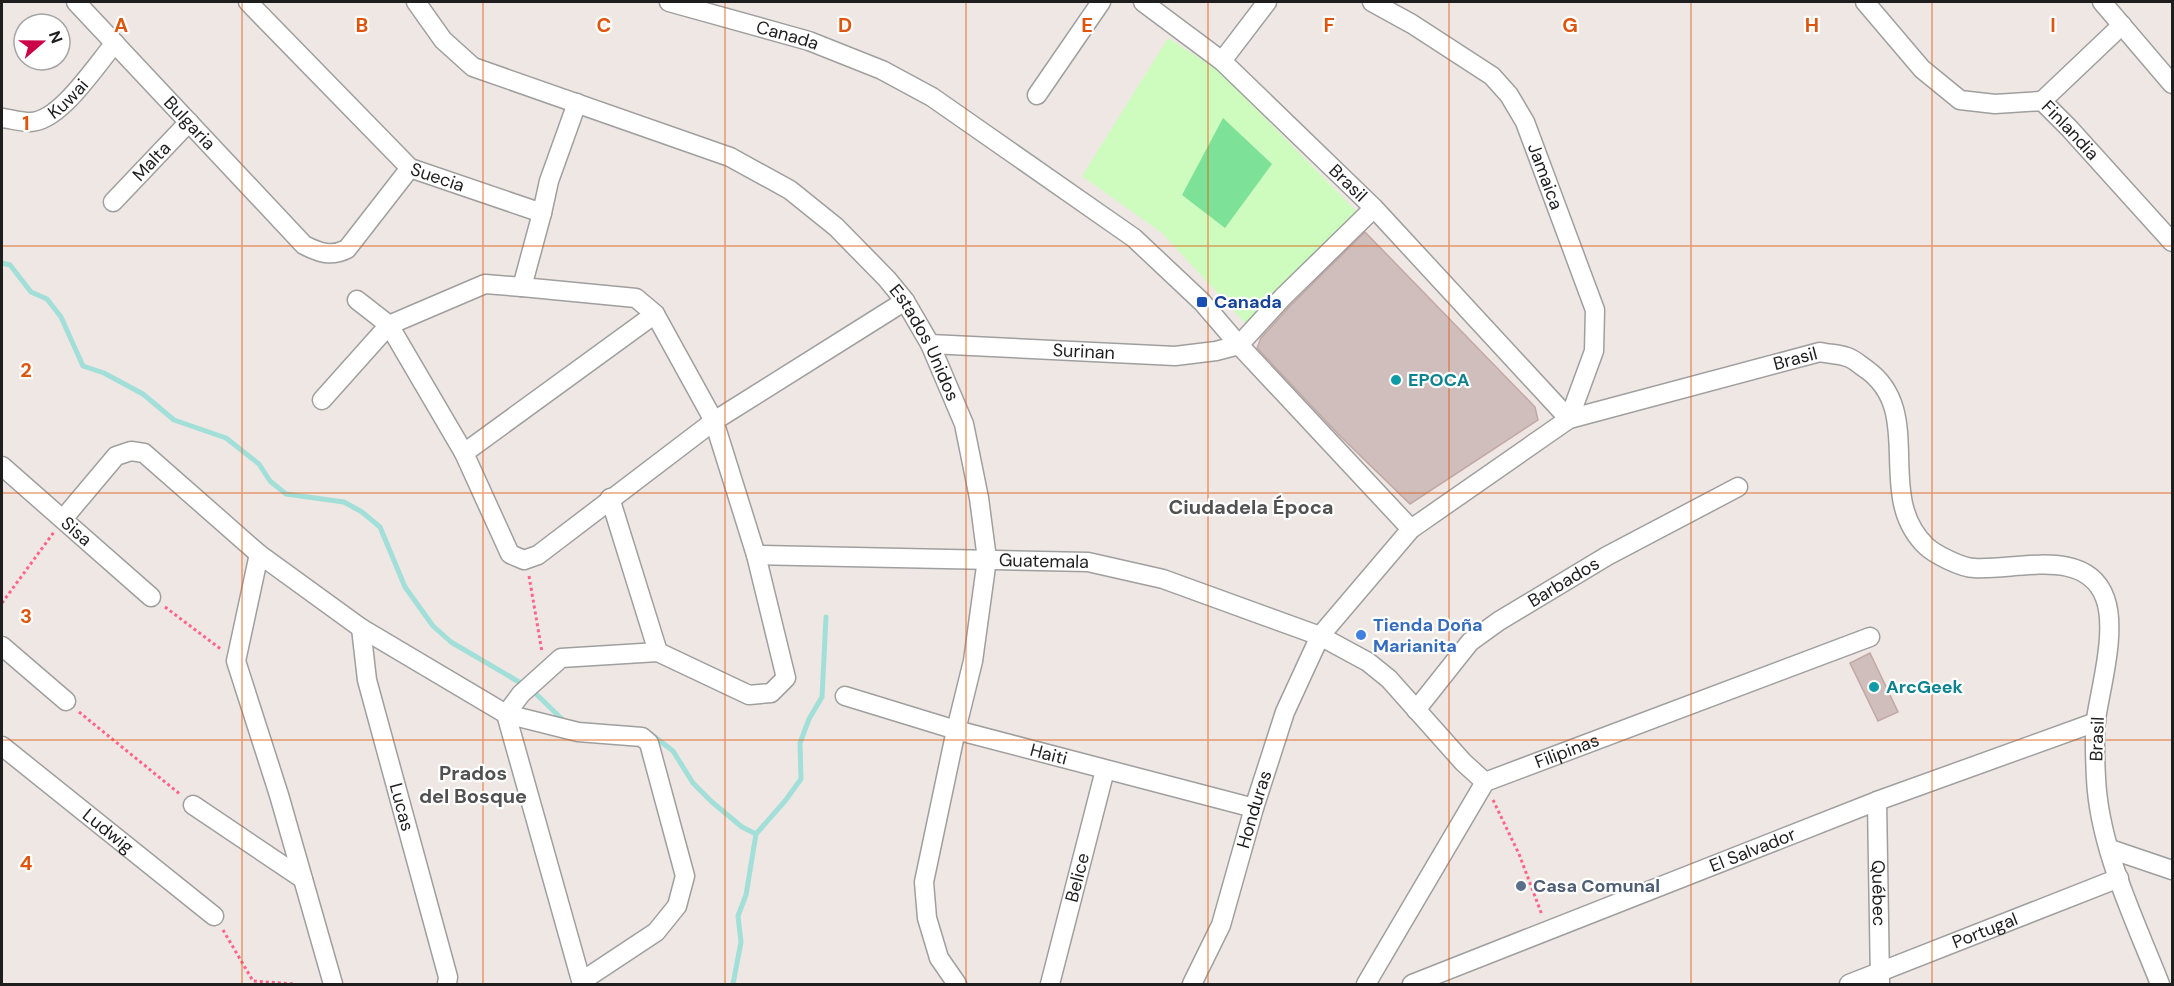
<svg xmlns="http://www.w3.org/2000/svg" width="2174" height="986" font-family="'DM Sans',sans-serif">
  <style>
    .park { fill: #cefcbe }
    .pitch { fill: #7de298 }
    .lines { fill: none; stroke-linecap: round; stroke-linejoin: round }
    .stream { stroke: #a1dfd8; stroke-width: 5 }
    .building { fill: #cfbebc; stroke: #c2a7a5; stroke-width: 1.5 }
    .minor-casing { stroke: #9f9f9f; stroke-width: 21 }
    .path { stroke: #ff648a; stroke-width: 3; stroke-dasharray: 3 3; stroke-linecap: butt }
    .minor { stroke: #fff; stroke-width: 18 }
    .grid { fill: none; stroke: #de560d; stroke-width: 1.5; stroke-opacity: 0.55 }
    .transit-dot { fill: #1a4fb4; stroke: #fff; stroke-width: 2 }
    .culture-dot { fill: #0f9aa8; stroke: #fff; stroke-width: 2 }
    .shop-dot { fill: #3f7fe0; stroke: #fff; stroke-width: 2 }
    .service-dot { fill: #5c6f8a; stroke: #fff; stroke-width: 2 }
    .labels { text-anchor: middle; stroke-width: 4.5; stroke-linejoin: round; paint-order: stroke }
    .street-label { font-size: 18px; fill: #1e1e1e; stroke: #fff }
    .transit-label { font-size: 18px; font-weight: bold; fill: #164399; stroke: #fff; text-anchor: start }
    .culture-label { font-size: 18px; font-weight: bold; fill: #0d838f; stroke: #fff; text-anchor: start }
    .shop-label { font-size: 18px; font-weight: bold; fill: #366cbe; stroke: #fff; text-anchor: start }
    .service-label { font-size: 18px; font-weight: bold; fill: #4e5e75; stroke: #fff; text-anchor: start }
    .neighbourhood-label { font-size: 20px; font-weight: bold; fill: #515151; stroke: #fff }
    .grid-label { font-size: 20px; text-anchor: middle; font-weight: bold; fill: #de560d; stroke: #fff; stroke-width: 4.5; stroke-linejoin: round; paint-order: stroke }
  </style>
  <rect width="100%" height="100%" fill="#efe7e3"/>
  <path class="park" d="M 1168,38 L 1218,70 L 1359,214 L 1249,327 L 1162,233 L 1082,176 Z"/>
  <path class="pitch" d="M 1223,118 L 1272,164 L 1225,228 L 1182,195 Z"/>
  <g class="lines">
    <path class="stream" d="M 2,263 L 10,265 L 31,292 L 47,299 L 61,317 L 83,366 L 104,373 L 143,394 L 174,420 L 226,438 L 259,464 L 270,481 L 286,494 L 344,502 L 362,512 L 380,527 L 405,587 L 433,626 L 451,642 L 531,689 L 566,723
      M 651,734 L 673,751 L 693,783 L 712,802 L 742,827 L 756,834 L 746,895 L 738,916 L 741,942 L 733,984
      M 756,834 L 785,801 L 801,779 L 800,743 L 809,719 L 822,697 L 826,617"/>
  </g>
  <path class="building" d="M 1365,232 L 1535,407 L 1538,420 L 1410,504 L 1338,434 L 1257,348 L 1261,338 L 1291,305 Z
    M 1870,653 L 1898,712 L 1878,721 L 1850,663 Z"/>
  <g class="lines">
    <defs>
      <g id="minor">
        <path id="s1" d="M 76,2 L 304,245 C 320,253 331,257 347,249 L 410,168"/>
        <path id="s2" d="M 248,2 L 410,168 L 542,213 L 549,181 L 577,103"/>
        <path id="s3" d="M 416,2 L 443,40 L 473,67 L 730,157 L 790,190 L 836,227 L 887,279 L 905,301 L 930,344 L 964,424 L 979,498 L 987,559 L 973,661 L 956,730 L 924,882 L 927,918 L 939,958 L 957,984"/>
        <path id="s4" d="M 669,2 L 809,41 L 882,70 L 932,97 L 1134,238 L 1202,302 L 1239,345 L 1411,529"/>
        <path id="s5" d="M 1143,2 L 1222,61 L 1374,208 L 1569,419"/>
        <path id="s6" d="M 1372,2 L 1412,24 L 1492,76 L 1509,95 L 1525,122 L 1595,310 L 1594,351 L 1569,419"/>
        <path id="s7" d="M 1865,2 L 1922,69 L 1960,100 L 1995,104 L 2042,101 L 2069,128 L 2172,242"/>
        <path d="M 2102,2 L 2172,84"/>
        <path d="M 1222,61 L 1267,2"/>
        <path d="M 1037,95 L 1101,2"/>
        <path d="M 2042,101 L 2122,25"/>
        <path id="s8" d="M 2,118 C 11,119 21,122 30,122 C 60,122 96,65 115,43"/>
        <path id="s9" d="M 113,202 L 189,122"/>
        <path d="M 542,213 L 522,287 L 636,298 L 655,314 L 714,421 L 756,555 L 786,678 L 771,693 L 749,695 L 658,652 L 561,658 L 521,694 L 506,714 L 578,732 L 642,737 L 649,743 L 685,876 L 677,906 L 656,932 L 582,981"/>
        <path d="M 357,300 L 389,325 L 464,453 L 510,554 L 524,560 L 538,555 L 714,421 L 905,301"/>
        <path id="s10" d="M 930,344 L 1175,356 L 1216,351 L 1239,345 L 1283,297 L 1374,208"/>
        <path d="M 322,400 L 389,325 L 485,284 L 522,287"/>
        <path d="M 464,453 L 655,314"/>
        <path id="s11" d="M 2,466 L 151,597"/>
        <path d="M 610,498 L 658,652"/>
        <path d="M 63,519 L 116,456 L 131,451 L 144,453 L 259,554 L 361,628 L 506,714 L 582,984"/>
        <path d="M 259,554 L 236,661 L 279,795 L 333,984"/>
        <path id="s12" d="M 756,555 L 1088,562 L 1163,579 L 1320,636 L 1368,662 L 1389,679 L 1463,762 L 1485,782"/>
        <path id="s13" d="M 361,628 L 367,680 L 448,977 L 447,984"/>
        <path d="M 2,646 L 66,701"/>
        <path id="s14" d="M 845,696 L 956,730 L 1254,808"/>
        <path id="s15" d="M 1416,710 L 1470,642 L 1499,621 L 1607,556 L 1738,487"/>
        <path id="s16" d="M 2,746 L 214,916"/>
        <path id="s17" d="M 1877,801 L 1880,982"/>
        <path d="M 193,805 L 303,879"/>
        <path d="M 2110,849 L 2172,870"/>
        <path id="s18" d="M 1050,984 L 1105,770"/>
        <path id="s19" d="M 1192,984 L 1221,925 L 1254,808 L 1285,712 L 1320,636 L 1411,529 L 1569,419 L 1820,352 C 1829,354 1839,354 1847,357 C 1854,359 1860,365 1866,369 C 1927,412 1873,495 1926,546 C 1934,554 1962,568 1974,568 C 2015,571 2086,546 2105,598 C 2117,630 2101,686 2096,719 C 2094,738 2095,759 2096,778 C 2099,848 2135,920 2160,984"/>
        <path id="s20" d="M 1366,984 L 1485,782 L 1870,637"/>
        <path id="s21" d="M 1412,984 L 1877,801 L 2096,722"/>
        <path id="s22" d="M 1849,984 L 2119,878"/>
      </g>
    </defs>
    <use href="#minor" class="minor-casing"/>
    <path class="path" d="M 529,576 L 542,652
      M 2,603 L 54,532
      M 165,607 L 222,650
      M 79,712 L 181,795
      M 1493,800 L 1519,854 L 1542,915
      M 223,930 L 253,981 L 295,984"/>
    <use href="#minor" class="minor"/>
  </g>
  <path class="grid" d="M 242,2 L 242,984M 483,2 L 483,984M 725,2 L 725,984M 966,2 L 966,984M 1208,2 L 1208,984M 1449,2 L 1449,984M 1691,2 L 1691,984M 1932,2 L 1932,984M 2,246 L 2172,246M 2,493 L 2172,493M 2,740 L 2172,740"/>
  <rect class="transit-dot" x="1196" y="296" width="12" height="12" rx="3"/>
  <g class="culture-dot">
    <circle cx="1396" cy="380" r="6"/>
    <circle cx="1874" cy="687" r="6"/>
  </g>
  <circle class="shop-dot" cx="1361" cy="635" r="6"/>
  <circle class="service-dot" cx="1521" cy="886" r="6"/>
  <g class="labels">
    <g class="street-label">
      <text dy="6" stroke="none"><textPath href="#s4" startOffset="123">Canada</textPath></text>
      <text dy="6" stroke="none"><textPath href="#s8" startOffset="74">Kuwai</textPath></text>
      <text dy="6" stroke="none"><textPath href="#s1" startOffset="166">Bulgaria</textPath></text>
      <text dy="6" stroke="none"><textPath href="#s7" startOffset="260">Finlandia</textPath></text>
      <text dy="6" stroke="none"><textPath href="#s9" startOffset="56">Malta</textPath></text>
      <text dy="6" stroke="none"><textPath href="#s2" startOffset="261">Suecia</textPath></text>
      <text dy="6" stroke="none"><textPath href="#s6" startOffset="256">Jamaica</textPath></text>
      <text dy="6" stroke="none"><textPath href="#s5" startOffset="274">Brasil</textPath></text>
      <text dy="6" stroke="none"><textPath href="#s3" startOffset="634">Estados Unidos</textPath></text>
      <text dy="6" stroke="none"><textPath href="#s10" startOffset="154">Surinan</textPath></text>
      <text dy="6" stroke="none"><textPath href="#s19" startOffset="939">Brasil</textPath></text>
      <text dy="6" stroke="none"><textPath href="#s11" startOffset="99">Sisa</textPath></text>
      <text dy="6" stroke="none"><textPath href="#s12" startOffset="288">Guatemala</textPath></text>
      <text dy="6" stroke="none"><textPath href="#s15" startOffset="198">Barbados</textPath></text>
      <text transform="translate(2097 739) rotate(-88)" y="6">Brasil</text>
      <text dy="6" stroke="none"><textPath href="#s20" startOffset="322">Filipinas</textPath></text>
      <text dy="6" stroke="none"><textPath href="#s14" startOffset="212">Haiti</textPath></text>
      <text dy="6" stroke="none"><textPath href="#s13" startOffset="184">Lucas</textPath></text>
      <text dy="6" stroke="none"><textPath href="#s19" startOffset="186">Honduras</textPath></text>
      <text dy="6" stroke="none"><textPath href="#s16" startOffset="136">Ludwig</textPath></text>
      <text dy="6" stroke="none"><textPath href="#s21" startOffset="366">El Salvador</textPath></text>
      <text dy="6" stroke="none"><textPath href="#s18" startOffset="110">Belice</textPath></text>
      <text dy="6" stroke="none"><textPath href="#s17" startOffset="92">Québec</textPath></text>
      <text dy="6" stroke="none"><textPath href="#s22" startOffset="146">Portugal</textPath></text>
    </g>
    <g class="transit-label">
      <text x="1214" y="308">Canada</text>
    </g>
    <g class="culture-label">
      <text x="1408" y="386">EPOCA</text>
      <text x="1886" y="693">ArcGeek</text>
    </g>
    <g class="shop-label">
      <text x="1373" y="631">Tienda Doña<tspan x="1373" dy="21">Marianita</tspan></text>
    </g>
    <g class="service-label">
      <text x="1533" y="892">Casa Comunal</text>
    </g>
    <g class="neighbourhood-label">
      <text x="1251" y="514">Ciudadela Época</text>
      <text x="473" y="780">Prados<tspan x="473" dy="23">del Bosque</tspan></text>
    </g>
  </g>
  <g class="grid-label">
    <text x="121" y="32">A</text>
    <text x="362" y="32">B</text>
    <text x="604" y="32">C</text>
    <text x="845" y="32">D</text>
    <text x="1087" y="32">E</text>
    <text x="1329" y="32">F</text>
    <text x="1570" y="32">G</text>
    <text x="1812" y="32">H</text>
    <text x="2053" y="32">I</text>
    <text x="26" y="130">1</text>
    <text x="26" y="377">2</text>
    <text x="26" y="623">3</text>
    <text x="26" y="870">4</text>
  </g>
  <rect width="2174" height="986" fill="none" stroke="#1e1e1e" stroke-width="6"/>
  <g transform="translate(42 42) rotate(70)"><circle r="28" fill="#ffffff" stroke="#a5a5a5" stroke-width="1.5"/>
  <path d="M0-4.5L10 22L0 15L-10 22Z" fill="#cb0047"/>
  <text y="-9" font-size="16" font-weight="bold" text-anchor="middle" fill="#1e1e1e">N</text>
  </g>
</svg>
